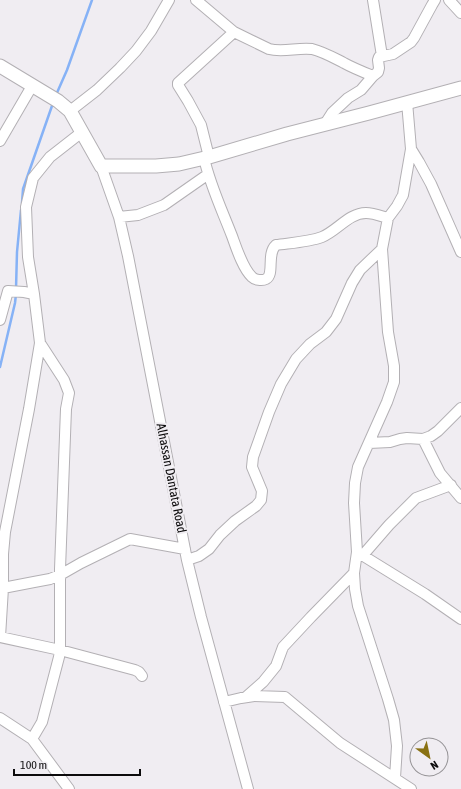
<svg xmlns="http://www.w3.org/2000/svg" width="461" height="789" font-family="'Asap Condensed',sans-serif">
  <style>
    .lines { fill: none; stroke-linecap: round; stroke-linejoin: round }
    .stream { stroke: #86b2f6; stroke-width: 2.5 }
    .minor-casing { stroke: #b3b0b4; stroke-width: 12 }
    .major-casing { stroke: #b3b0b4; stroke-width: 15 }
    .minor { stroke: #fff; stroke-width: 10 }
    .major { stroke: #fff; stroke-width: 13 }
    .labels { text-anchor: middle; stroke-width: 4; stroke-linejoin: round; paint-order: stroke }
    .street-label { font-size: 13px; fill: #0c0b0c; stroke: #f0edf2 }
  </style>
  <rect width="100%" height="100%" fill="#f0edf2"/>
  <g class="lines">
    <path class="stream" d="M 56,95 L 67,70 L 92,0
      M 22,203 L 23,189 L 53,103
      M 16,289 L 17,252 L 21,210
      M 0,367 L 15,303 L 16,294"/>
    <defs>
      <path id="minor" d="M 196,0 L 234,32 L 269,49 C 283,53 298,47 312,49 C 324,52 334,58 344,63 C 353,68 363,72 373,76
        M 373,0 L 382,56
        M 449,0 L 461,13
        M 407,102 L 411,149 L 419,162 L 431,184 L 461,252
        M 70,111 L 97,90 L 120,68 L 136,51 L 151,31 L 169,0
        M 325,124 L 332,113 L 348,98 L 361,90 L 373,76 L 378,72 L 379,68 L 378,60 L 379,57 L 393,54 L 411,42 L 414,38 L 432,5 L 435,0
        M 0,141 L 32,86
        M 209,157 L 201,125 L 188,101 L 178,85 L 178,83 L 234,32
        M 204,158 C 210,185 222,210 232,236 C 236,247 243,269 252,277 C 255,280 262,281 266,279 C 275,274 266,254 276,245 C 290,243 309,242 322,237 C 337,231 349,213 366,213 C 373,213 381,216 388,218
        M 101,166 L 119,217 L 128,256 L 187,560 L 201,617 L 248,789
        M 119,217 L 138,215 L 164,205 L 207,175
        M 0,320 L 8,291 L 24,292 L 34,294
        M 423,439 L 440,473 L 461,498
        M 369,443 L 390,442 L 400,439 L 407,438 L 423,439 L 431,436 L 438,431 L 461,408
        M 357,552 L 425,594 L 461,619
        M 363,555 L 389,525 L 416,498 L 451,485
        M 187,560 L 199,556 L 209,549 L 220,535 L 235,521 L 256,506 L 261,500 L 262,491 L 252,467 L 253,457 L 269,412 L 281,384 L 296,359 L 310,344 L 326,332 L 336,319 L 352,283 L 360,270 L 382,249
        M 3,588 L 34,582 L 50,579 L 60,575 L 81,563 L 130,539 L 185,549
        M 0,637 L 3,588 L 3,554 L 5,532 L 29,409 L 40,343 L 34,294 L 28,257 L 26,207 L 33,178 L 50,157 L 82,132
        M 0,637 L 60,650 L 135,670 L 139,672 L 142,676
        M 246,697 L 263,682 L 276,666 L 283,647 L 311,617 L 354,573
        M 224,702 L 241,698 L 254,696 L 285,697 L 340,743 L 411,789
        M 0,718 L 32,739 L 69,789
        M 32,739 L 42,722 L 59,657 L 60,650 L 60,569 L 66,409 L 69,393 L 64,380 L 40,343
        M 395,778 L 397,746 L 394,720 L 388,699 L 358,606 L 355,589 L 354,573 L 357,552 L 354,503 L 355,483 L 358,467 L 387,402 L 394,382 L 394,366 L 388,332 L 382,249 L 388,218 L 397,206 L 403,195 L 411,149"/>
      <path id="major" d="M 0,66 L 58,101 L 70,111 L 101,166 L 156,166 L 179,164 L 209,157 L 287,134 L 369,113 L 461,88"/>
    </defs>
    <use href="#minor" class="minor-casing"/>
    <use href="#major" class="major-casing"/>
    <use href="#minor" class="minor"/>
    <use href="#major" class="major"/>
  </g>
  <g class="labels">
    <g class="street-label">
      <text transform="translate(172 478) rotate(79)" y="5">Alhassan Dantata Road</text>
    </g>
  </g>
  <g transform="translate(429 757) rotate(147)"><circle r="19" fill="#f0edf2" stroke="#959396"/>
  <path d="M0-3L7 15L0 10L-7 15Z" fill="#897113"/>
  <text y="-6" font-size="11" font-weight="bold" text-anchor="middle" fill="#0c0b0c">N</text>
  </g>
  <path d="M14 769v6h126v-6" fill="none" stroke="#0c0b0c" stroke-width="2"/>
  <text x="20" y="769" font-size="12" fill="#0c0b0c" stroke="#f0edf2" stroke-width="3" paint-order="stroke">100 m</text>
</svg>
